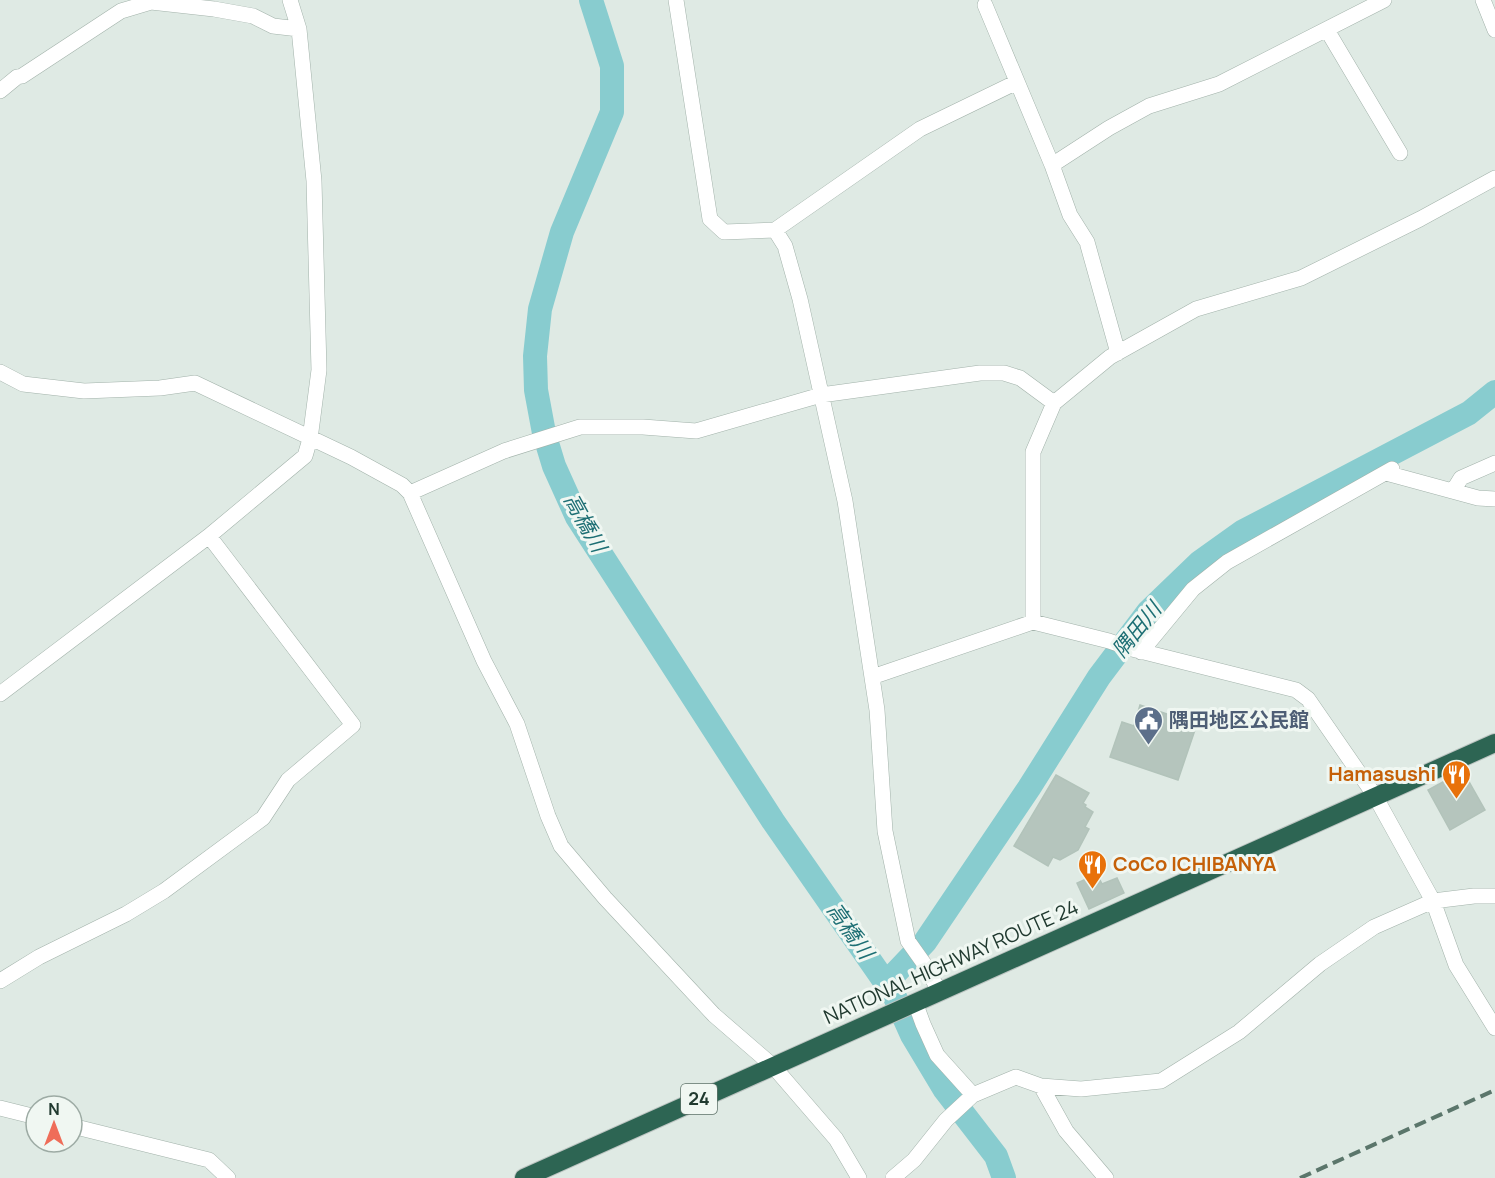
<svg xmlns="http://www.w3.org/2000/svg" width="1495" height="1178" font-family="Manrope,'Noto Sans JP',sans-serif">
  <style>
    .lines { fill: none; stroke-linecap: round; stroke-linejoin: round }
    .river { stroke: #88cccf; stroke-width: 24 }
    .building { fill: #b5c5bd; stroke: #b2c3ba; stroke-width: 1.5 }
    .minor-casing { stroke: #a2b2aa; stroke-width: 16 }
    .highway-casing { stroke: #bcc4c1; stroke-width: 20 }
    .minor { stroke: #fff; stroke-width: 15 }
    .highway { stroke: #2d6553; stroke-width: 18 }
    .rail { stroke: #5b766b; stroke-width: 4; stroke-dasharray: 12 6; stroke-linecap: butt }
    .labels { text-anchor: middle; stroke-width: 6; stroke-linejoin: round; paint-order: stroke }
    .shield { fill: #f0f7f2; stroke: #5f736a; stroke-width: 1.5 }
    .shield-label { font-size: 18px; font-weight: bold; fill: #213a30 }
    .service-label { font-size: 20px; font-weight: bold; fill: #4e5e75; stroke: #f0f7f2; text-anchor: start }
    .food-label { font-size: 20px; font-weight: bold; fill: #c56008; stroke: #f0f7f2; text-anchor: end }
    .street-label { font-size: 20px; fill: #213a30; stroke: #f0f7f2 }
    .water-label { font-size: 21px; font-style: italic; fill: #1d6f74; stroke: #f0f7f2 }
  </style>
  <rect width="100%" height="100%" fill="#dfeae4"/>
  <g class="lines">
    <path class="river" d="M 591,0 L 612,66 L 612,112 L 562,232 L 540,309 L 535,356 L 536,390 L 544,433 L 554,466 L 577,517 L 773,821 L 894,995 L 912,1035 L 945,1090 L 996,1156 L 1004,1178
      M 886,983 L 925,942 L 1029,788 L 1099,677 L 1148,612 L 1200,562 L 1242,532 L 1469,413 L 1495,392"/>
  </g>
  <path class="building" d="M 1140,705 L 1197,724 L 1178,780 L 1110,757 L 1122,722 L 1134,726 Z
    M 1463,771 L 1485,810 L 1450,830 L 1428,790 Z
    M 1056,775 L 1089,793 L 1083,803 L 1086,805 L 1085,807 L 1093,812 L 1085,827 L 1089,829 L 1078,850 L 1060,860 L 1053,857 L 1048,866 L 1014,846 Z
    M 1097,874 L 1102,884 L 1117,878 L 1124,893 L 1089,909 L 1077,883 Z"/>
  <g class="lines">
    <defs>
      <path id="minor" d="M 676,0 L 710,219 L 724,232 L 775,230 L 785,246 L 800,299 L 845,501 L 877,710 L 885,831 L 908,941 L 925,965 L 939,991
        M 1483,0 L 1495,30
        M 985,5 L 1052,165 L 1109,128 L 1149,106 L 1219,84 L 1384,0
        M 1327,30 L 1400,153
        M 0,91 L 17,77 L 22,76 L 121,11 L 151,2 L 214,9 L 253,16 L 273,26 L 299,29
        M 1052,165 L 1070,215 L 1087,242 L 1118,353
        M 775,230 L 920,129 L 1017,82
        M 0,372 L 23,384 L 84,391 L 160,388 L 195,383 L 351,457 L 402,485 L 410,493 L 484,661 L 517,724 L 548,816 L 561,846 L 605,898 L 714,1015 L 773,1066 L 836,1139 L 859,1178
        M 1386,473 L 1478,498 L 1495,499
        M 1453,491 L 1461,478 L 1495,463
        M 410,493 L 504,451 L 580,427 L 643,427 L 696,431 L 821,395 L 980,373 L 1004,373 L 1020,378 L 1054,403
        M 1033,622 L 1033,452 L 1054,403 L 1110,357 L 1196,309 L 1301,278 L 1420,219 L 1495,178
        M 1141,652 L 1193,589 L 1227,562 L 1392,469
        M 872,677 L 1033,622 L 1109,641 L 1132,649 L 1296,690 L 1308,699 L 1375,796 L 1433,901 L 1456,965 L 1495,1028
        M 0,694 L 209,536 L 305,456 L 310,439 L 319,370 L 314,181 L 299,29 L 290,0
        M 0,981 L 39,957 L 126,914 L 164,891 L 263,818 L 288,780 L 353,725 L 209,536
        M 915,1002 L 923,1024 L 937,1055 L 973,1095
        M 1041,1086 L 1066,1131 L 1106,1178
        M 0,1108 L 36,1117
        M 72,1126 L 209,1160 L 228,1178
        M 893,1178 L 914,1160 L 946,1120 L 973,1095 L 1016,1077 L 1041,1086 L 1081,1089 L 1161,1081 L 1239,1032 L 1320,964 L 1374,927 L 1433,901 L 1474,896 L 1495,896"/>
      <path id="highway" d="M 524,1178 L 1495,743"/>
    </defs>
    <use href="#minor" class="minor-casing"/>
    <use href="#highway" class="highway-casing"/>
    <use href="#minor" class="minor"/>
    <use href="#highway" class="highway"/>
    <path class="rail" d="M 1300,1178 L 1495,1090"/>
  </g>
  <defs>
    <symbol id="civic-pin" viewBox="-11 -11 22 30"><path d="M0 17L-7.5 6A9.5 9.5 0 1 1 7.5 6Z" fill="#5c6f8a" stroke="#f0f7f2"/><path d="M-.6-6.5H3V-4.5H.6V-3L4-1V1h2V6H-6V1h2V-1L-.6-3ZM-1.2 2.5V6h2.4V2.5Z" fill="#fff"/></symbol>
    <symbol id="restaurant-pin" viewBox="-11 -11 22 30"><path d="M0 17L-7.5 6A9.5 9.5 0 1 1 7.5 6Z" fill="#e8710a" stroke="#f0f7f2"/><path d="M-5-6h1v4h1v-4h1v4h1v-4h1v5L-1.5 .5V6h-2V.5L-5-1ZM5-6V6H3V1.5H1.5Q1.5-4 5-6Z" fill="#fff"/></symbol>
  </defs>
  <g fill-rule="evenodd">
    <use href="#civic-pin" x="1132" y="704" width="33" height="45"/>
    <use href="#restaurant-pin" x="1440" y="758" width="33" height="45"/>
    <use href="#restaurant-pin" x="1076" y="848" width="33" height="45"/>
  </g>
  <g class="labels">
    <rect class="shield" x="681" y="1084" width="36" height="30" rx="4.5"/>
    <g class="shield-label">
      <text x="699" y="1105">24</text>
    </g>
    <g class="service-label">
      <text x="1169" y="727">隅田地区公民館</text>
    </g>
    <g class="food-label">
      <text x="1436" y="781">Hamasushi</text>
      <text x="1113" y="871" text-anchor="start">CoCo ICHIBANYA</text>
    </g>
    <g class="street-label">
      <text transform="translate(951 962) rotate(-24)" y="7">NATIONAL HIGHWAY ROUTE 24</text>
    </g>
    <g class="water-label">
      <text transform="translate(585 523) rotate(61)" y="7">高橋川</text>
      <text transform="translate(1137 630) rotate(-51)" y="7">隅田川</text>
      <text transform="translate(850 931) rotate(55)" y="7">高橋川</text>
    </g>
  </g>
  <g transform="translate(54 1124)"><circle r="28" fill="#f0f7f2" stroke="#9daba4" stroke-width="1.5"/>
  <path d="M0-4.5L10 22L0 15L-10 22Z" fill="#ef6d59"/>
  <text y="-9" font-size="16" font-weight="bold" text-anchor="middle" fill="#213a30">N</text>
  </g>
</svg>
